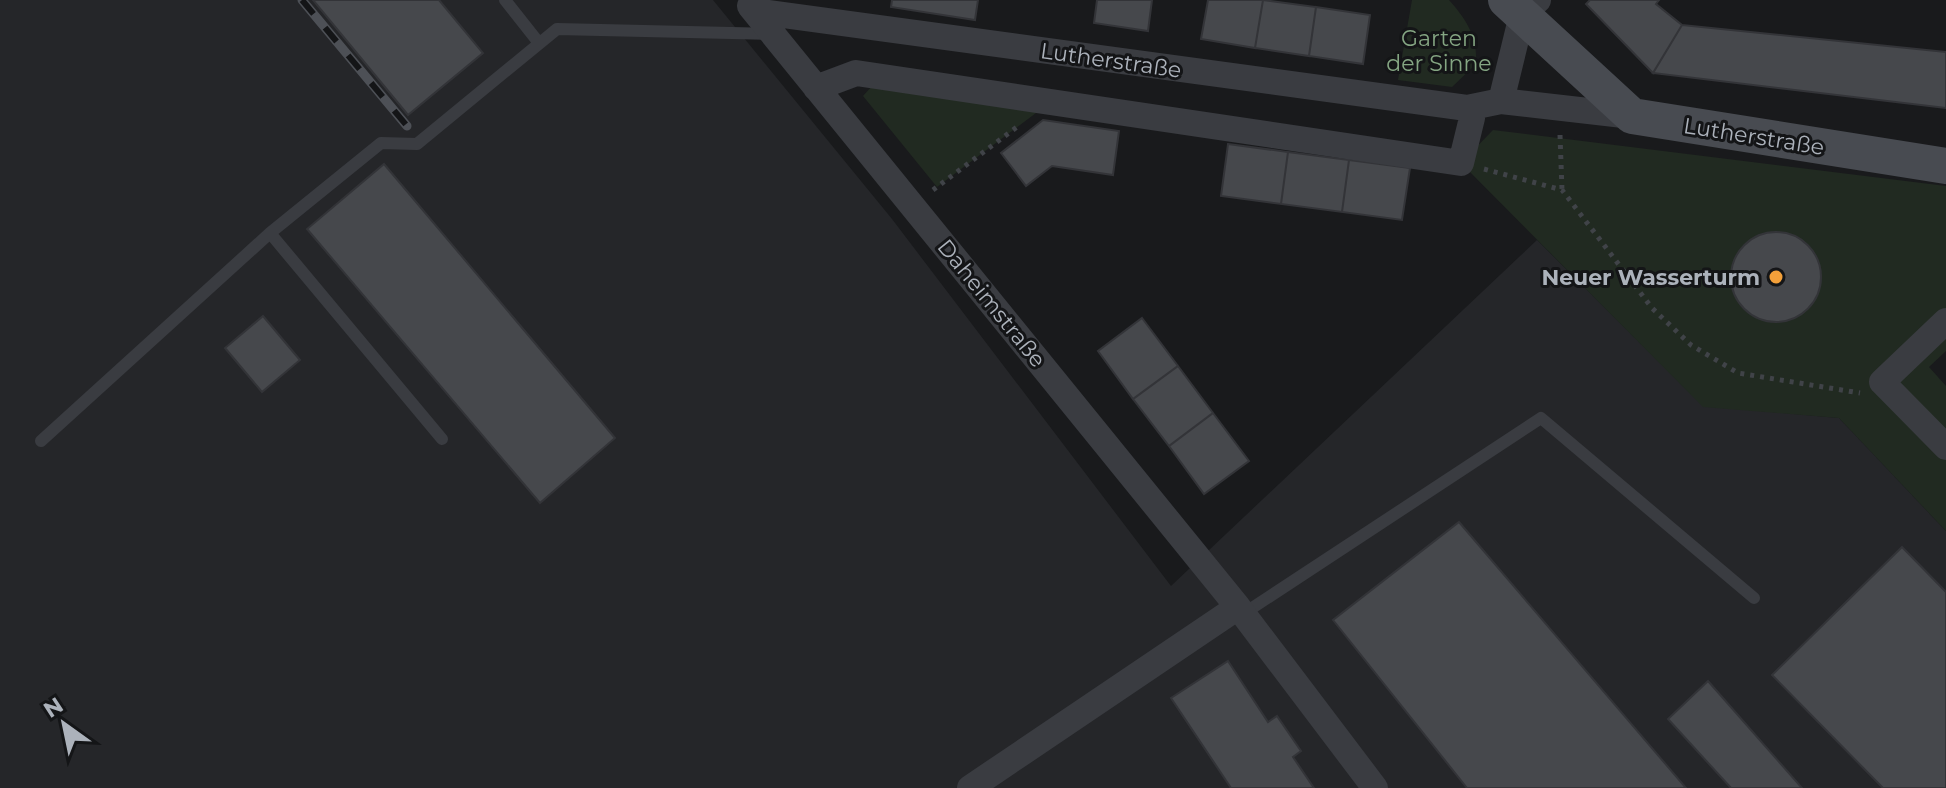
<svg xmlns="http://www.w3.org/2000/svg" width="1946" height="788" font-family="Montserrat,sans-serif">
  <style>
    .built { fill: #252629 }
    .green { fill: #212a21 }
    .building { fill: #46484c; stroke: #333438; stroke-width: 2 }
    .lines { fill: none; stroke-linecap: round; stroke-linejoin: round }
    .path { stroke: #404348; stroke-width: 5; stroke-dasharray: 4 6; stroke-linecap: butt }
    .lane { stroke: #3a3c41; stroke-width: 12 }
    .street { stroke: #3a3c41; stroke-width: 26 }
    .secondary { stroke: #484b51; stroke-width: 36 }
    .rail-casing { stroke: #4d5056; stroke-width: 9 }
    .rail { stroke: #141517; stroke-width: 6; stroke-dasharray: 18; stroke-linecap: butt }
    .poi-dot { fill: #f3a03a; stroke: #141517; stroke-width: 3 }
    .labels { text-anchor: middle; stroke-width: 6; stroke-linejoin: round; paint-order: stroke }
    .park-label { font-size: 22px; fill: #85a683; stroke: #141517 }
    .street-label { font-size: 22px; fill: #acb2bb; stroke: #141517 }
    .poi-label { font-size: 22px; font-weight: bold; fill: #acb2bb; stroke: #141517; text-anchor: end }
  </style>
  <rect width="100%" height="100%" fill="#191a1c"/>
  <path class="built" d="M 0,0 L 713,0 L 892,219 L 1171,586 L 1537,240 L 1703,406 L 1839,418 L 1946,531 L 1946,788 L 0,788 Z"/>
  <path class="green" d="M 1412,0 L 1449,0 C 1466,19 1478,37 1476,64 L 1452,87 L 1398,80 Z
    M 872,86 L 1040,110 L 937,187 L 863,96 Z
    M 1493,130 L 1946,186 L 1946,351 L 1929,367 L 1946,386 L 1946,531 L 1839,418 L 1703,407 L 1461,163 Z"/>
  <path class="building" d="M 313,0 L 439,0 L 483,53 L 408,115 Z
    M 892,0 L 978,0 L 975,20 L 891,7 Z
    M 1097,0 L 1152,0 L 1148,31 L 1094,23 Z
    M 1208,0 L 1263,0 L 1255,48 L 1201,39 Z
    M 1263,0 L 1316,7 L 1309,56 L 1255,48 Z
    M 1590,0 L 1659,0 L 1656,4 L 1682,25 L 1653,73 L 1586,4 Z
    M 1316,7 L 1370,15 L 1363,64 L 1309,56 Z
    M 1682,25 L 1946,52 L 1946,108 L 1653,73 Z
    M 1043,120 L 1119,131 L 1113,175 L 1052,166 L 1026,186 L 1001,153 Z
    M 1228,144 L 1288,152 L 1281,204 L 1221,196 Z
    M 1288,152 L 1349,160 L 1342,212 L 1281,204 Z
    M 1349,160 L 1410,168 L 1402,220 L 1342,212 Z
    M 384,164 L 615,438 L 540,503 L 307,229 Z
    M1731 277a45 45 0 1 1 90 0a45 45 0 1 1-90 0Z
    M 263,316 L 300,360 L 262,392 L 225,348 Z
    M 1142,318 L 1178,366 L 1133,399 L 1098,351 Z
    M 1178,366 L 1213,413 L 1169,446 L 1133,399 Z
    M 1213,413 L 1249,461 L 1204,494 L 1169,446 Z
    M 1459,522 L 1686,788 L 1467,788 L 1333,620 Z
    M 1902,547 L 1946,592 L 1946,788 L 1883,788 L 1772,675 Z
    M 1228,661 L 1268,722 L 1277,716 L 1301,751 L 1293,757 L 1314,788 L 1231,788 L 1171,698 Z
    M 1708,681 L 1802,788 L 1731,788 L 1668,719 Z"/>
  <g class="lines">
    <path class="path" d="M 1560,135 L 1562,190
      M 1484,169 L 1562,190 L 1652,308 L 1691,345 L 1738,373 L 1860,393
      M 933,190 L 1021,124"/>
    <path class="lane" d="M 505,0 L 539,43
      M 270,233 L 442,439
      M 41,441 L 270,233 L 381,143 L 417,144 L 557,29 L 772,34
      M 1243,614 L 1541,418 L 1754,598"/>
    <path class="street" d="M 750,6 L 1238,607 L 1375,788
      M 754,11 L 1467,108 L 1472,118 L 1461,163 L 856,73 L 816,88
      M 1501,101 L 1522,15 L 1538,0
      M 1467,108 L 1501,101 L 1632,116
      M 1946,321 L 1882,382 L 1946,447
      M 970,788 L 1238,607"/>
    <path class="secondary" d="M 1506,0 L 1632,116 L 1946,166"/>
    <defs>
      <path id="rail" d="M 302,0 L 407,126"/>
    </defs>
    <use href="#rail" class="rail-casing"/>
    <use href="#rail" class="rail"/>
  </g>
  <circle class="poi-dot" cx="1776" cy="277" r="8"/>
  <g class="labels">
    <g class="park-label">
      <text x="1439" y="46">Garten<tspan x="1439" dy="25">der Sinne</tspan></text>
    </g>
    <g class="street-label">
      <text transform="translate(1111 60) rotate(8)" y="8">Lutherstraße</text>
      <text transform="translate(1754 136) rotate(9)" y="8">Lutherstraße</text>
      <text transform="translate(992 303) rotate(51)" y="8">Daheimstraße</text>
    </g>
    <g class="poi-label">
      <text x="1760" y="285">Neuer Wasserturm</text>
    </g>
  </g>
  <g transform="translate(64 724) rotate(327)" stroke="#141517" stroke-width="6" paint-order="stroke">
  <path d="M0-6L14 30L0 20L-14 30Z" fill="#acb2bb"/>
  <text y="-12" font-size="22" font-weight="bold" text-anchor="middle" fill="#acb2bb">N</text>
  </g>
</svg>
